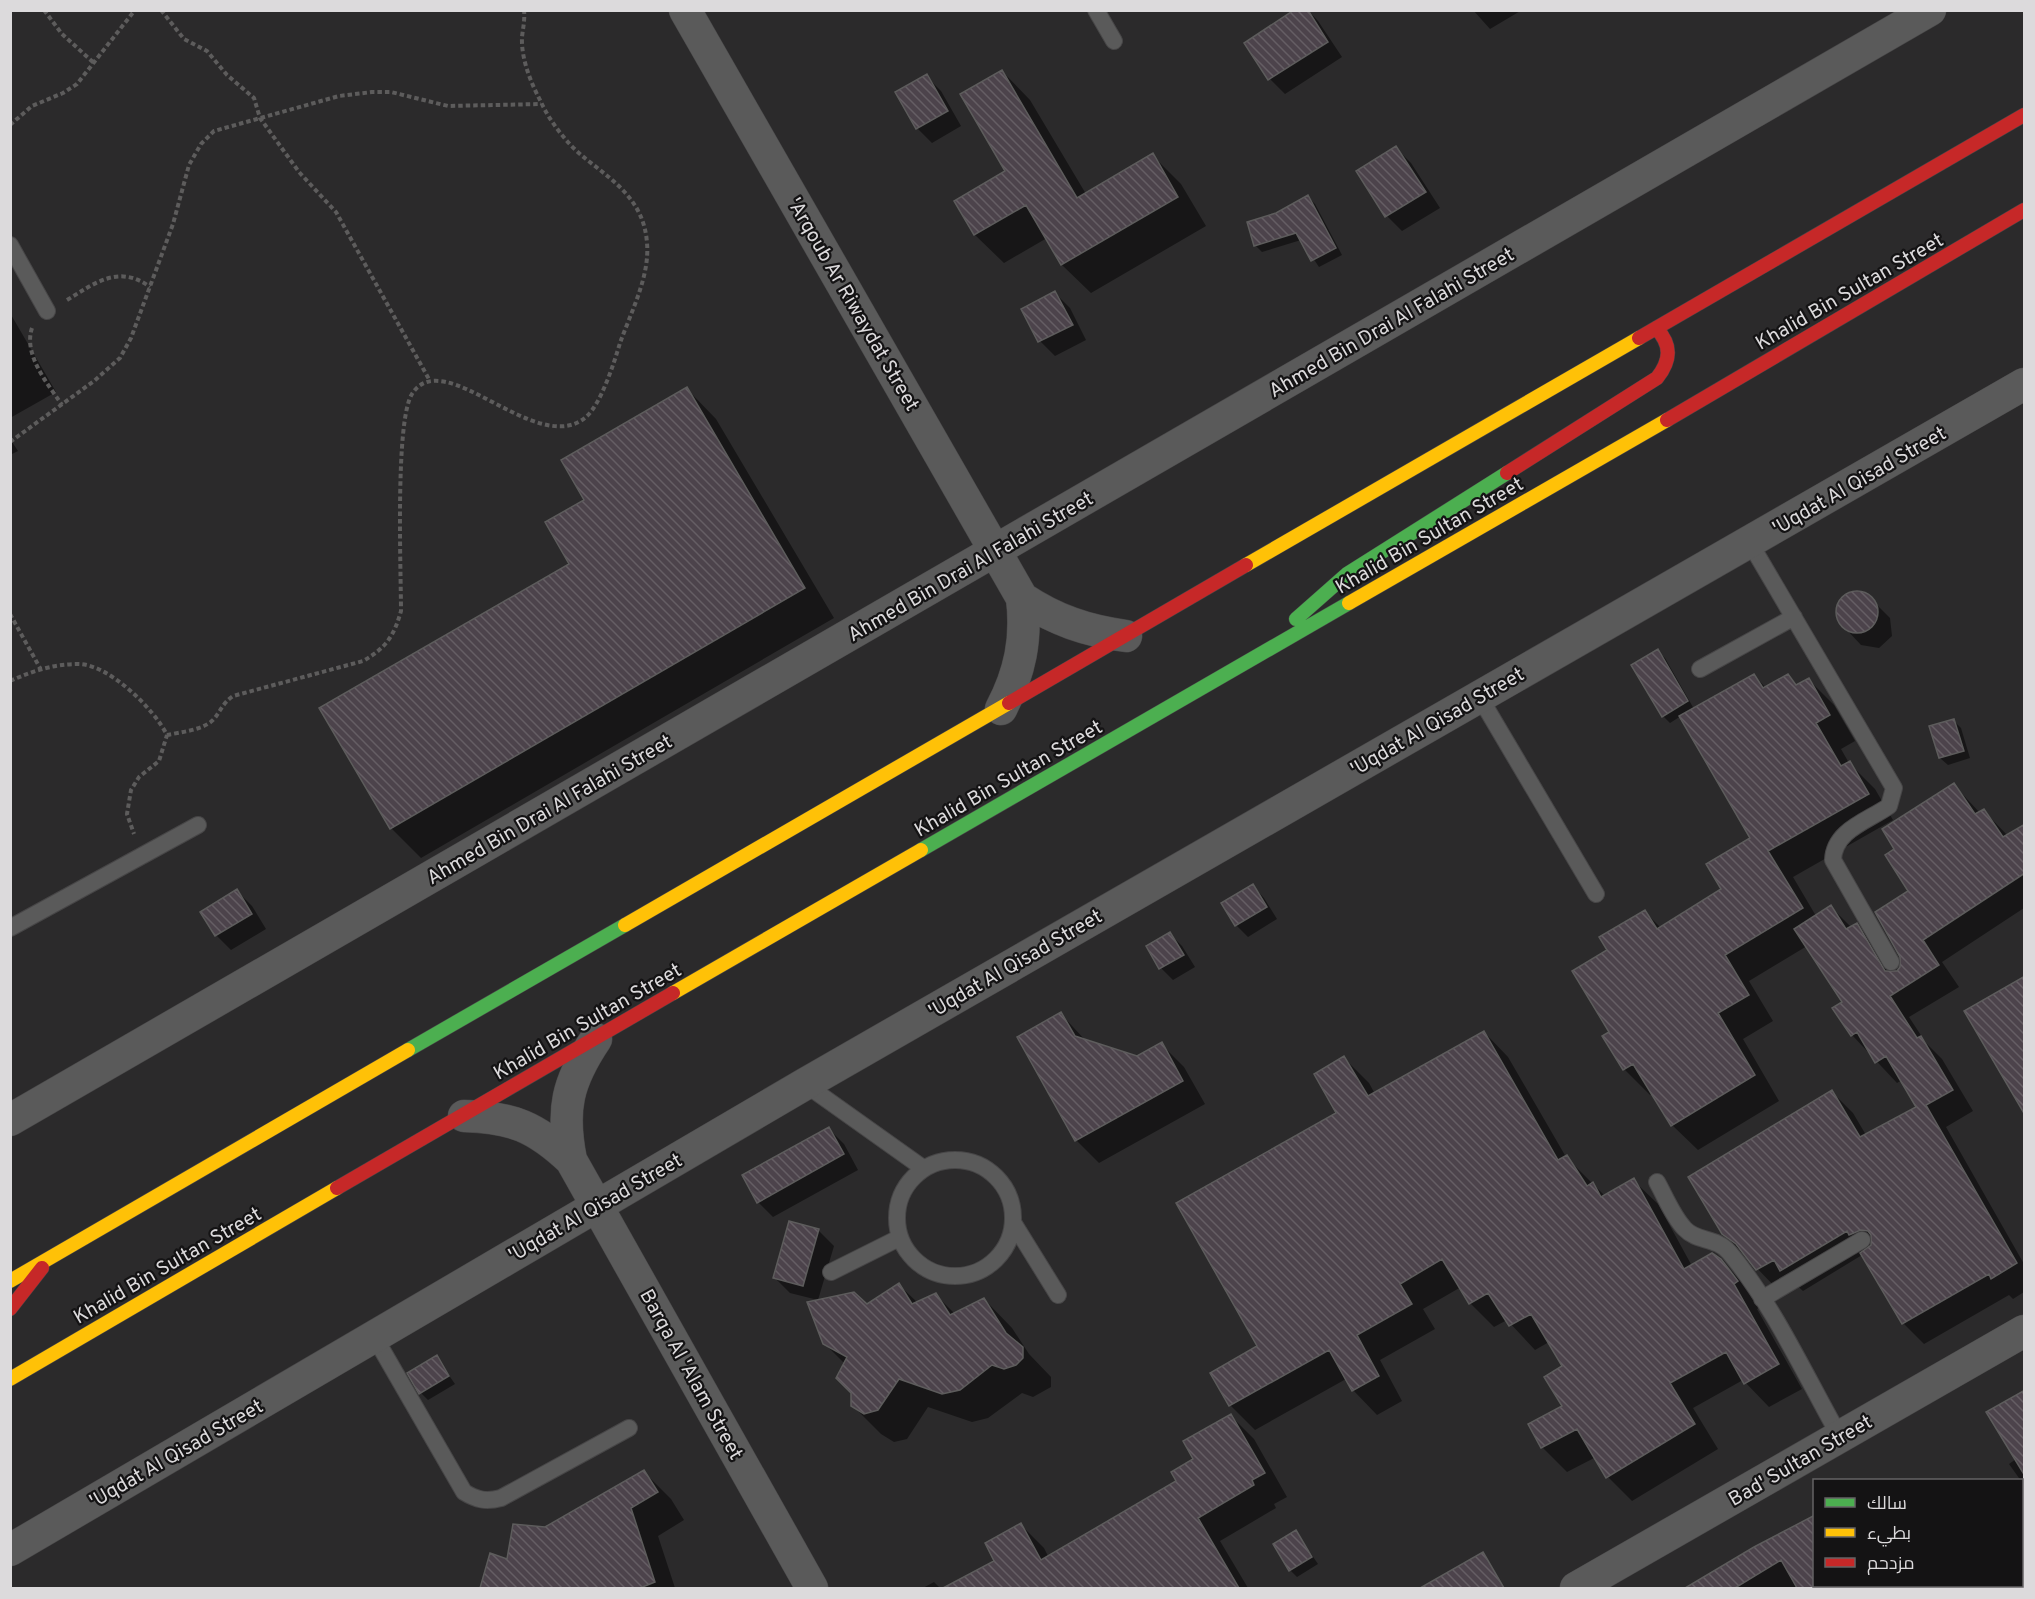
<svg xmlns="http://www.w3.org/2000/svg" width="2035" height="1599" font-family="Overpass,Cairo,sans-serif">
  <style>
    .shadow { fill: #0007 }
    .building { fill: url(#building-back-hatch); stroke: #5d5c5c; stroke-width: 1.5 }
    .lines { fill: none; stroke-linecap: round; stroke-linejoin: round }
    .lane-casing { stroke: #474647; stroke-width: 18 }
    .street-casing { stroke: #474647; stroke-width: 33 }
    .fast-casing { stroke: #474647; stroke-width: 15 }
    .slow-casing { stroke: #474647; stroke-width: 15 }
    .jam-casing { stroke: #474647; stroke-width: 15 }
    .path { stroke: #5d5c5c; stroke-width: 4; stroke-dasharray: 4.5 3; stroke-linecap: butt }
    .lane { stroke: #5a5a5a; stroke-width: 16 }
    .street { stroke: #5a5a5a; stroke-width: 32 }
    .fast { stroke: #4caf50; stroke-width: 14 }
    .slow { stroke: #ffc107; stroke-width: 14 }
    .jam { stroke: #c62828; stroke-width: 14 }
    .labels { text-anchor: middle; stroke-width: 4.5; stroke-linejoin: round; paint-order: stroke }
    .street-label { font-size: 20px; fill: #dcdadc; stroke: #141314 }
  </style>
  <defs>
    <pattern id="building-back-hatch" width="6" height="6" patternUnits="userSpaceOnUse" patternTransform="scale(1.5)"><rect width="6" height="6" fill="#4c434b"/><path d="M-1 5l2 2M0 0l6 6M5-1l2 2" fill="none" stroke="#655e64"/></pattern>
  </defs>
  <rect width="100%" height="100%" fill="#2b2a2b"/>
  <path class="shadow" d="M 1308,10 L 1318,21 L 1342,57 L 1285,94 L 1270,79 L 1246,43 Z
    M 1473,10 L 1522,10 L 1490,29 Z
    M 1002,71 L 1030,100 L 1086,194 L 1152,155 L 1181,184 L 1206,226 L 1091,293 L 1062,265 L 1047,238 L 1004,263 L 975,235 L 956,202 L 1008,172 Z
    M 926,76 L 941,91 L 961,126 L 932,143 L 917,128 Z
    M 1396,148 L 1411,163 L 1440,208 L 1402,231 L 1387,216 L 1358,171 Z
    M 1308,197 L 1315,204 L 1342,255 L 1319,267 L 1301,240 L 1262,252 L 1255,245 L 1277,214 Z
    M 1055,293 L 1070,308 L 1086,340 L 1055,356 L 1040,341 Z
    M 10,313 L 56,392 L 10,418 Z
    M 687,389 L 716,419 L 834,618 L 421,858 L 391,828 L 571,564 L 586,500 Z
    M 10,439 L 18,451 L 10,455 Z
    M 1860,592 L 1868,596 L 1890,618 L 1892,636 L 1879,648 L 1861,645 L 1846,629 L 1836,614 L 1843,597 Z
    M 1657,651 L 1665,658 L 1694,709 L 1754,675 L 1766,688 L 1788,675 L 1798,686 L 1809,680 L 1834,705 L 1855,741 L 1841,749 L 1849,763 L 1875,789 L 1893,820 L 1793,877 L 1816,916 L 1831,907 L 1852,928 L 1856,925 L 1877,946 L 1893,973 L 1902,967 L 1910,891 L 1896,849 L 1954,785 L 1980,813 L 1984,811 L 2008,836 L 2024,826 L 2024,908 L 1942,962 L 1959,987 L 1909,1017 L 1926,1043 L 1942,1059 L 1973,1111 L 1946,1127 L 2024,1264 L 2024,1292 L 2013,1299 L 2009,1295 L 1924,1344 L 1903,1323 L 1862,1255 L 1803,1291 L 1793,1282 L 1778,1290 L 1723,1233 L 1832,1092 L 1853,1113 L 1866,1135 L 1918,1108 L 1902,1080 L 1897,1083 L 1852,1035 L 1844,1003 L 1807,946 L 1749,981 L 1773,1021 L 1743,1039 L 1779,1101 L 1698,1150 L 1672,1125 L 1653,1093 L 1650,1095 L 1624,1069 L 1611,1033 L 1609,951 L 1645,912 L 1661,928 L 1723,890 L 1752,838 L 1681,716 L 1670,723 L 1663,716 Z
    M 1954,721 L 1961,728 L 1970,758 L 1948,765 L 1940,758 Z
    M 1253,886 L 1264,898 L 1277,919 L 1248,937 L 1236,925 Z
    M 237,891 L 252,906 L 266,929 L 231,950 L 216,935 Z
    M 1170,934 L 1182,946 L 1195,967 L 1173,980 L 1161,968 Z
    M 1061,1014 L 1086,1041 L 1137,1057 L 1161,1044 L 1184,1067 L 1205,1104 L 1099,1163 L 1076,1140 Z
    M 1484,1032 L 1508,1057 L 1566,1157 L 1605,1196 L 1633,1180 L 1658,1204 L 1692,1266 L 1720,1260 L 1746,1286 L 1762,1306 L 1757,1309 L 1802,1389 L 1769,1407 L 1743,1380 L 1693,1408 L 1718,1449 L 1632,1501 L 1608,1477 L 1596,1457 L 1567,1472 L 1542,1447 L 1565,1407 L 1564,1366 L 1549,1342 L 1535,1350 L 1507,1320 L 1494,1327 L 1470,1303 L 1461,1287 L 1423,1309 L 1435,1329 L 1380,1360 L 1402,1401 L 1377,1415 L 1353,1390 L 1346,1379 L 1255,1430 L 1230,1405 L 1212,1373 L 1259,1347 L 1338,1113 L 1344,1058 L 1369,1083 L 1375,1094 Z
    M 829,1129 L 844,1144 L 858,1170 L 773,1217 L 758,1202 Z
    M 819,1231 L 834,1246 L 818,1300 L 790,1293 L 775,1278 Z
    M 899,1285 L 918,1303 L 936,1295 L 955,1314 L 984,1299 L 1012,1328 L 1029,1354 L 1051,1377 L 1051,1387 L 1033,1397 L 1022,1393 L 988,1418 L 972,1422 L 928,1407 L 907,1439 L 894,1442 L 881,1434 L 852,1405 L 853,1393 L 845,1364 L 824,1343 L 867,1306 Z
    M 436,1357 L 455,1384 L 428,1400 L 421,1393 Z
    M 2024,1399 L 2024,1485 L 2009,1464 L 2016,1459 Z
    M 1231,1416 L 1254,1439 L 1287,1497 L 1274,1504 L 1276,1508 L 1220,1541 L 1248,1588 L 947,1588 L 996,1562 L 1021,1525 L 1044,1548 L 1049,1558 L 1178,1482 Z
    M 644,1472 L 671,1499 L 684,1520 L 658,1536 L 675,1588 L 482,1588 L 491,1555 L 508,1561 L 545,1528 Z
    M 1811,1519 L 1814,1586 L 1885,1586 L 1887,1588 L 1686,1588 Z
    M 1296,1532 L 1318,1564 L 1297,1577 L 1290,1570 Z
    M 934,1582 L 940,1588 L 923,1588 Z"/>
  <path class="building" d="M 1294,10 L 1308,10 L 1328,42 L 1268,80 L 1244,43 Z
    M 1002,70 L 1077,198 L 1153,153 L 1178,197 L 1061,265 L 1026,205 L 974,235 L 954,201 L 1005,171 L 960,94 Z
    M 927,74 L 948,111 L 916,129 L 895,92 Z
    M 1396,146 L 1426,192 L 1385,217 L 1356,171 Z
    M 1308,195 L 1336,248 L 1311,261 L 1296,233 L 1254,246 L 1247,222 L 1276,213 Z
    M 1055,291 L 1073,325 L 1038,342 L 1021,309 Z
    M 687,387 L 805,588 L 390,829 L 319,708 L 569,564 L 545,522 L 584,500 L 561,460 Z
    M1836 612a21 21 0 1 1 42 0a21 21 0 1 1-42 0Z
    M 1658,649 L 1688,701 L 1662,717 L 1631,665 Z
    M 1754,674 L 1763,688 L 1788,674 L 1796,685 L 1809,678 L 1830,715 L 1816,723 L 1841,766 L 1850,761 L 1869,794 L 1768,851 L 1803,908 L 1725,955 L 1749,995 L 1718,1013 L 1755,1075 L 1671,1126 L 1633,1064 L 1623,1070 L 1602,1036 L 1609,1032 L 1572,971 L 1607,950 L 1599,937 L 1645,910 L 1657,929 L 1721,889 L 1706,864 L 1750,838 L 1679,716 Z
    M 1954,719 L 1964,751 L 1939,758 L 1929,726 Z
    M 1954,783 L 1975,814 L 1984,809 L 2003,837 L 2025,824 L 2025,873 L 1923,940 L 1939,965 L 1890,996 L 1917,1038 L 1921,1036 L 1953,1090 L 1926,1105 L 2017,1263 L 1991,1279 L 1989,1274 L 1902,1324 L 1860,1253 L 1871,1245 L 1871,1235 L 1868,1231 L 1861,1230 L 1849,1235 L 1847,1231 L 1780,1271 L 1774,1260 L 1756,1270 L 1736,1244 L 1722,1234 L 1688,1177 L 1832,1090 L 1860,1137 L 1916,1107 L 1886,1056 L 1875,1063 L 1857,1032 L 1851,1036 L 1832,1008 L 1842,1002 L 1794,929 L 1831,905 L 1846,929 L 1857,923 L 1885,971 L 1897,971 L 1900,967 L 1900,957 L 1875,912 L 1908,891 L 1885,855 L 1894,849 L 1882,829 Z
    M 1253,884 L 1267,907 L 1235,926 L 1221,903 Z
    M 237,889 L 252,914 L 215,936 L 200,912 Z
    M 1170,932 L 1184,955 L 1159,969 L 1146,946 Z
    M 2025,976 L 2025,1115 L 1964,1011 Z
    M 1061,1012 L 1075,1036 L 1137,1056 L 1162,1042 L 1183,1081 L 1075,1141 L 1017,1037 Z
    M 1484,1031 L 1558,1160 L 1567,1155 L 1587,1186 L 1593,1182 L 1601,1197 L 1634,1178 L 1684,1269 L 1712,1253 L 1721,1259 L 1738,1281 L 1734,1284 L 1779,1364 L 1744,1384 L 1726,1352 L 1670,1383 L 1695,1424 L 1606,1478 L 1577,1429 L 1541,1448 L 1528,1424 L 1562,1406 L 1544,1377 L 1562,1366 L 1531,1314 L 1509,1326 L 1488,1293 L 1469,1304 L 1442,1259 L 1400,1284 L 1412,1304 L 1357,1335 L 1379,1376 L 1352,1391 L 1329,1350 L 1229,1406 L 1210,1373 L 1257,1346 L 1176,1203 L 1336,1113 L 1314,1074 L 1344,1056 L 1368,1096 Z
    M 829,1127 L 844,1154 L 757,1203 L 742,1175 Z
    M 789,1221 L 819,1229 L 803,1286 L 773,1278 Z
    M 899,1283 L 912,1304 L 936,1293 L 950,1315 L 984,1298 L 1006,1333 L 1023,1347 L 1023,1358 L 1016,1365 L 1004,1369 L 992,1365 L 960,1390 L 942,1394 L 899,1379 L 878,1410 L 864,1414 L 851,1406 L 851,1393 L 836,1378 L 847,1357 L 823,1344 L 807,1302 L 854,1292 L 867,1304 Z
    M 437,1355 L 449,1376 L 419,1394 L 407,1373 Z
    M 2025,1390 L 2025,1476 L 1986,1412 Z
    M 1231,1414 L 1265,1473 L 1252,1480 L 1254,1485 L 1198,1518 L 1239,1588 L 943,1588 L 994,1561 L 985,1543 L 1021,1523 L 1041,1560 L 1176,1481 L 1171,1472 L 1193,1459 L 1183,1441 Z
    M 644,1470 L 658,1492 L 631,1508 L 655,1582 L 640,1588 L 480,1588 L 490,1553 L 507,1559 L 513,1524 L 545,1527 Z
    M 1815,1515 L 1815,1588 L 1797,1588 L 1781,1560 L 1735,1588 L 1685,1588 L 1754,1547 Z
    M 1296,1530 L 1312,1557 L 1289,1571 L 1273,1544 Z
    M 1483,1552 L 1504,1588 L 1420,1588 Z"/>
  <g class="lines">
    <defs>
      <path id="lane" d="M 1096,10 L 1114,41
        M 10,245 L 47,311
        M 1750,543 L 1894,788 L 1889,806 C 1868,821 1834,830 1833,860 L 1891,962
        M 1700,669 L 1794,617
        M 1479,696 L 1596,894
        M 10,928 L 198,825
        M 805,1084 L 923,1168
        M897 1218a58 58 0 1 1 116 0a58 58 0 1 1-116 0Z
        M 1657,1182 C 1665,1196 1673,1217 1685,1229 C 1697,1242 1716,1237 1729,1252 C 1774,1306 1805,1375 1840,1437
        M 1014,1224 L 1058,1295
        M 831,1272 L 899,1238
        M 1762,1299 L 1862,1240
        M 374,1336 L 464,1492 C 477,1500 486,1502 501,1498 L 629,1428"/>
      <path id="street" d="M 685,10 L 1022,598 C 1027,639 1020,673 1001,709
        M 1022,598 C 1055,620 1087,631 1126,636
        M 464,1116 C 512,1117 536,1127 571,1160 L 812,1588
        M 10,1120 L 1930,10
        M 571,1160 C 561,1110 567,1082 596,1039
        M 10,1550 L 805,1084 L 2024,384
        M 1576,1588 L 2024,1331"/>
      <path id="fast" d="M 1296,619 L 1347,574 L 1507,473
        M 921,850 L 1349,603
        M 408,1050 L 625,925"/>
      <path id="slow" d="M 1246,565 L 1639,338
        M 1349,603 L 1667,420
        M 625,925 L 1009,703
        M 673,993 L 921,850
        M 10,1281 L 408,1050
        M 10,1379 L 337,1188"/>
      <path id="jam" d="M 1639,338 L 2024,115
        M 1667,420 L 2024,210
        M 1507,473 L 1657,378 C 1671,360 1672,345 1656,328
        M 1009,703 L 1246,565
        M 337,1188 L 673,993
        M 10,1309 L 42,1268"/>
    </defs>
    <use href="#lane" class="lane-casing"/>
    <use href="#street" class="street-casing"/>
    <use href="#fast" class="fast-casing"/>
    <use href="#slow" class="slow-casing"/>
    <use href="#jam" class="jam-casing"/>
    <path class="path" d="M 44,10 L 62,34 L 94,63
      M 161,10 L 184,39 L 207,51 L 227,75 L 254,98 L 260,118 L 299,172 L 336,212 L 430,381
      M 10,125 L 32,106 L 63,93 L 77,84 L 135,10
      M 67,300 C 95,283 119,264 150,287
      M 32,328 C 23,355 48,384 62,405
      M 10,442 L 94,381 L 120,358 L 131,338 L 173,224 L 189,165 L 201,144 L 214,131 L 339,96 L 372,92 L 391,92 L 448,106 L 541,104
      M 10,614 L 40,668
      M 10,681 C 33,671 53,664 78,664 C 109,664 154,709 167,735 L 159,761 L 139,777 L 131,790 L 127,814 L 134,834
      M 167,735 C 181,732 204,730 214,719 C 221,710 223,703 233,696 L 363,661 C 386,648 394,636 401,611 C 401,571 395,421 412,394 C 444,343 537,459 586,417 C 601,404 614,363 620,343 C 631,312 650,276 647,243 C 644,201 615,182 586,159 C 568,145 550,122 541,102 C 531,83 521,59 522,37 C 523,28 525,20 524,10"/>
    <use href="#lane" class="lane"/>
    <use href="#street" class="street"/>
    <use href="#fast" class="fast"/>
    <use href="#slow" class="slow"/>
    <use href="#jam" class="jam"/>
  </g>
  <g class="labels">
    <g class="street-label">
      <text transform="translate(1849 291) rotate(-30)" y="7">Khalid Bin Sultan Street</text>
      <text transform="translate(854 304) rotate(60)" y="7">'Arqoub Ar Riwaydat Street</text>
      <text transform="translate(1391 322) rotate(-30)" y="7">Ahmed Bin Drai Al Falahi Street</text>
      <text transform="translate(1859 480) rotate(-30)" y="7">'Uqdat Al Qisad Street</text>
      <text transform="translate(1429 535) rotate(-30)" y="7">Khalid Bin Sultan Street</text>
      <text transform="translate(970 566) rotate(-30)" y="7">Ahmed Bin Drai Al Falahi Street</text>
      <text transform="translate(1437 721) rotate(-30)" y="7">'Uqdat Al Qisad Street</text>
      <text transform="translate(1008 778) rotate(-30)" y="7">Khalid Bin Sultan Street</text>
      <text transform="translate(549 809) rotate(-30)" y="7">Ahmed Bin Drai Al Falahi Street</text>
      <text transform="translate(1015 963) rotate(-30)" y="7">'Uqdat Al Qisad Street</text>
      <text transform="translate(587 1021) rotate(-30)" y="7">Khalid Bin Sultan Street</text>
      <text transform="translate(595 1207) rotate(-30)" y="7">'Uqdat Al Qisad Street</text>
      <text transform="translate(167 1265) rotate(-30)" y="7">Khalid Bin Sultan Street</text>
      <text transform="translate(692 1374) rotate(61)" y="7">Barqa Al 'Alam Street</text>
      <text transform="translate(176 1453) rotate(-30)" y="7">'Uqdat Al Qisad Street</text>
      <text transform="translate(1800 1460) rotate(-30)" y="7">Bad' Sultan Street</text>
    </g>
  </g>
  <rect width="2035" height="1599" fill="none" stroke="#dcdadc" stroke-width="24"/>
  <rect x="1813" y="1479" width="210" height="108" fill="#141314" stroke="#646364" stroke-width="1.5"/>
  <rect x="1825" y="1498" width="30" height="9" fill="#4caf50" stroke="#646364" stroke-width="1.5"/>
  <text x="1867" y="1509" font-size="18" fill="#dcdadc">سالك</text>
  <rect x="1825" y="1528" width="30" height="9" fill="#ffc107" stroke="#646364" stroke-width="1.5"/>
  <text x="1867" y="1539" font-size="18" fill="#dcdadc">بطيء</text>
  <rect x="1825" y="1558" width="30" height="9" fill="#c62828" stroke="#646364" stroke-width="1.5"/>
  <text x="1867" y="1569" font-size="18" fill="#dcdadc">مزدحم</text>
</svg>
